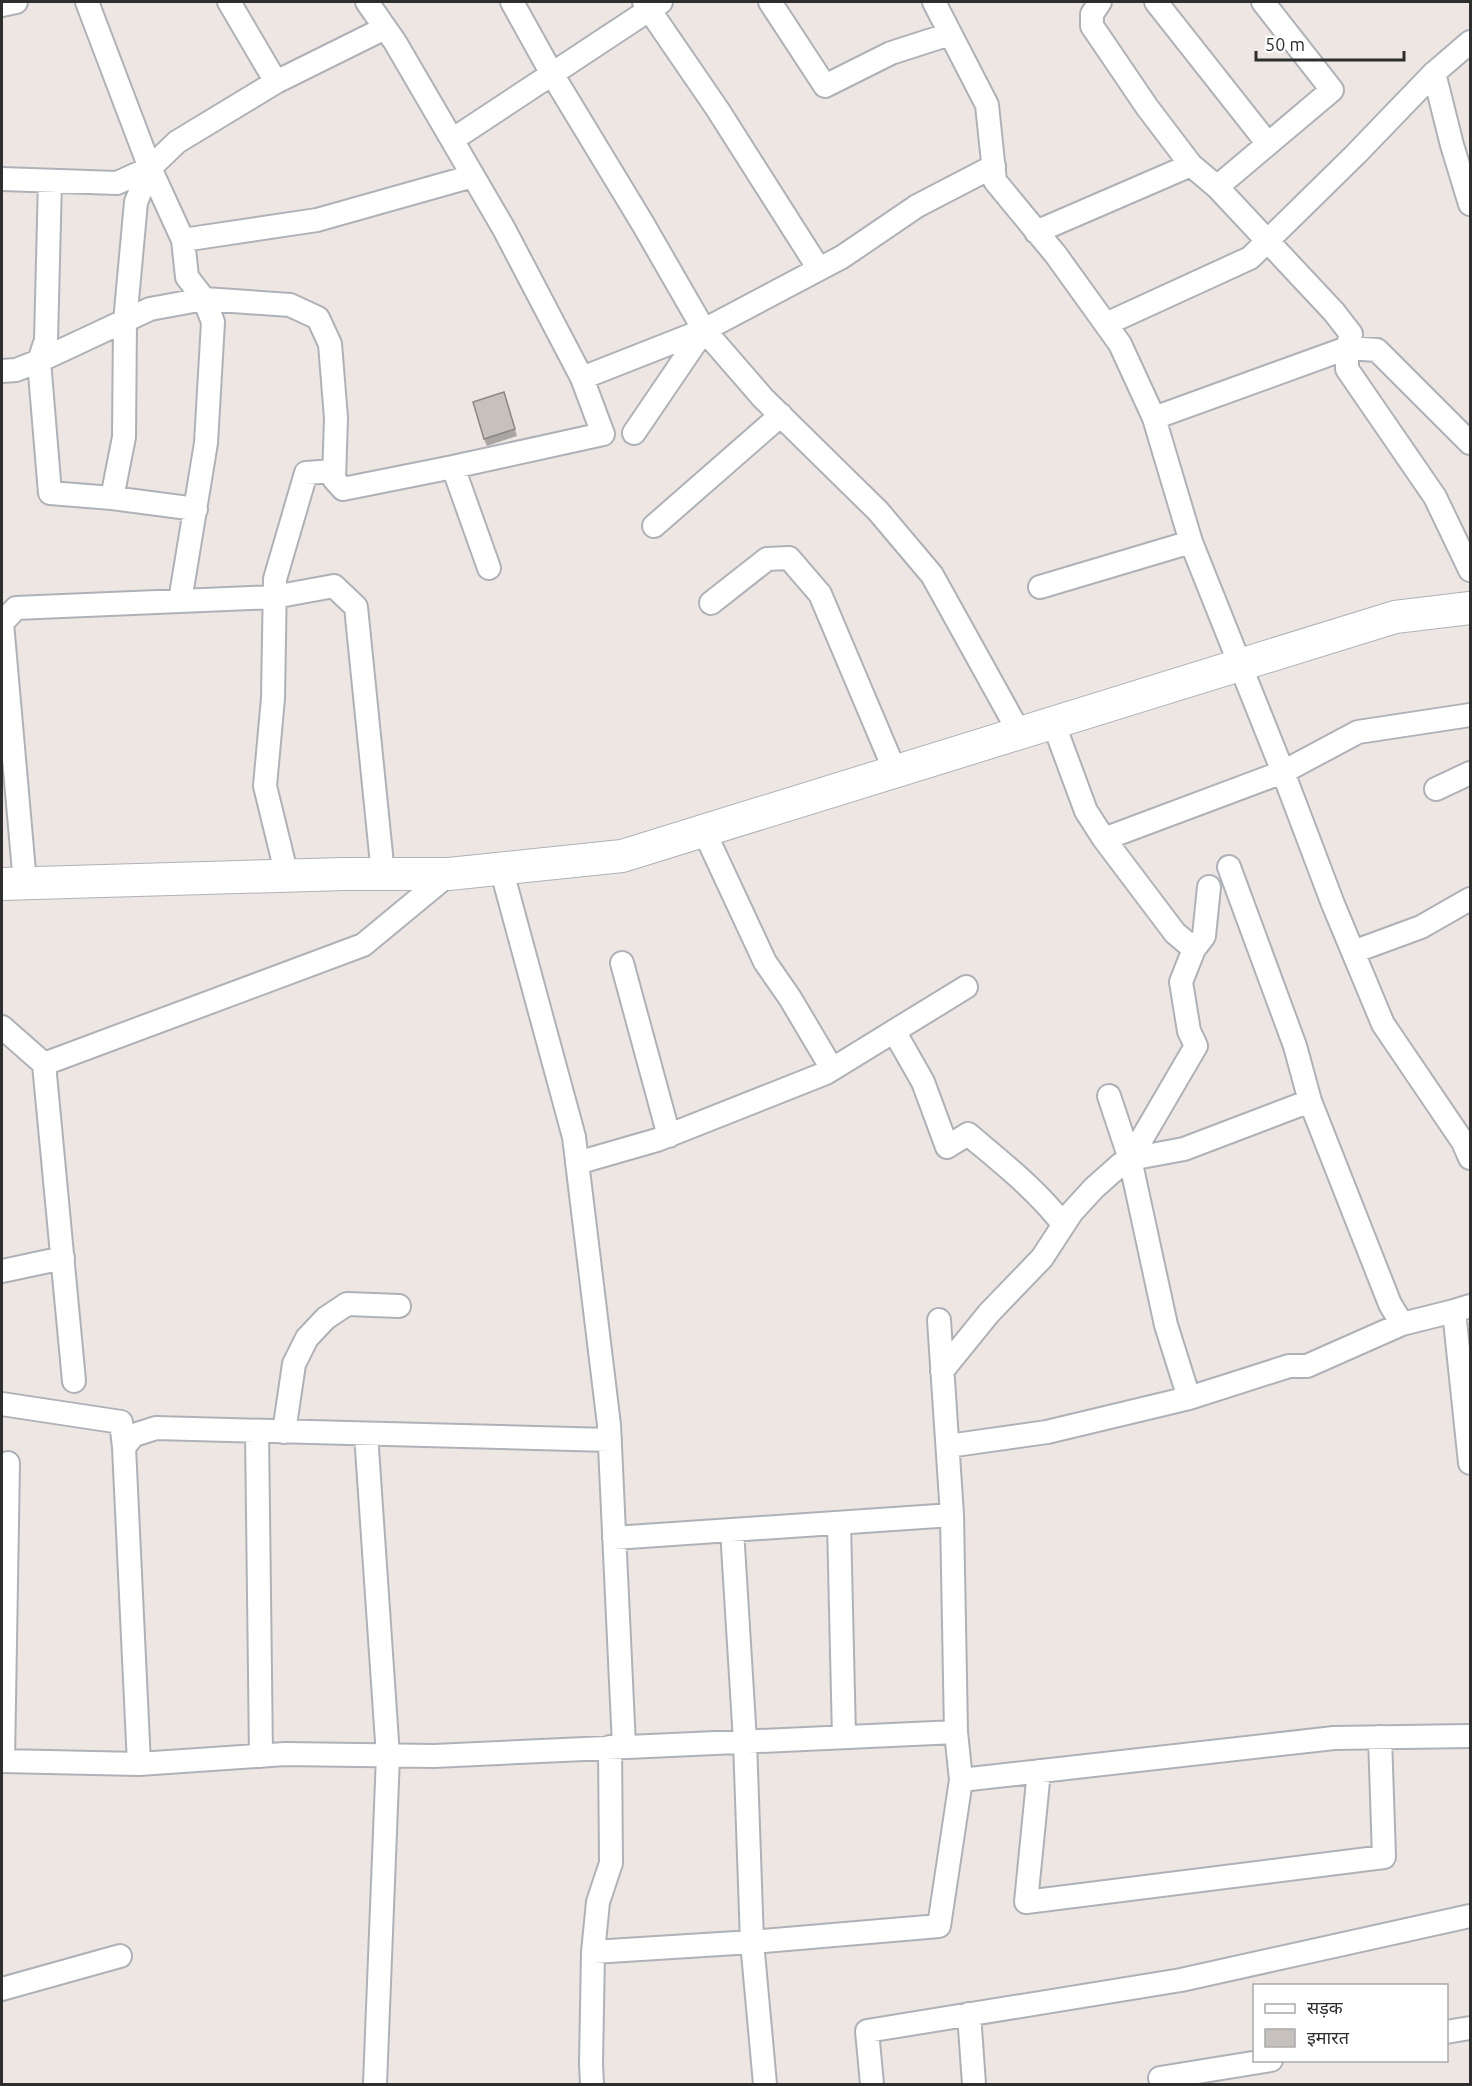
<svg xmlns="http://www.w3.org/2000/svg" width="1472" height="2086" font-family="Ubuntu,'Noto Sans Devanagari',sans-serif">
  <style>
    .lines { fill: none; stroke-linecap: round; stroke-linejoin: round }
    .street-casing { stroke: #aeb2b8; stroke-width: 26 }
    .secondary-casing { stroke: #aeb2b8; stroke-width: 34 }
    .street { stroke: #fff; stroke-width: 22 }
    .secondary { stroke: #fff; stroke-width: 32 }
    .wall { fill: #aaa6a3 }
    .building { fill: #c6c1bd; stroke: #8b8784; stroke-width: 1.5 }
  </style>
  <rect width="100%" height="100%" fill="#ede6e2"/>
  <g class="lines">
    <defs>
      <path id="street" d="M 87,2 L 150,168 L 183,240 L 187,277 L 204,299 L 213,322 L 206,443 L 180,601
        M 229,2 L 276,82
        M 367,2 L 395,42 L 504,229 L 582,378 L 704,330 L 842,257 L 917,206 L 994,166
        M 512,2 L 552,74 L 643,224 L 704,330 L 763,398 L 878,511 L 932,575 L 1019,732
        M 644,2 L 718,110 L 819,269
        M 770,2 L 825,86 L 891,53 L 950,34
        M 934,2 L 987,105 L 995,181 L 1056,255 L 1120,344 L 1154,418 L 1191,542 L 1283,772 L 1333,904 L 1383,1024 L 1463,1142 L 1470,1158
        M 1100,2 L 1092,14 L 1092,26 L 1147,107 L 1191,165
        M 1156,2 L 1268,144
        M 2,5 L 16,2
        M 1434,73 L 1452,145 L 1470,204
        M 452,140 L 661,2
        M 2,179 L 117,183 L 150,168 L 177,142 L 276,82 L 385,28
        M 50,181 L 46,340 L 39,361 L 50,493 L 112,498 L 196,509
        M 1217,187 L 1334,312 L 1351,334 L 1347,348 L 1347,369 L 1435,497 L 1470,570
        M 1036,232 L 1191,165 L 1217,187 L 1332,90 L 1263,2
        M 183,240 L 317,220 L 473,176
        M 1106,324 L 1250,258 L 1356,154 L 1434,73 L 1470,42
        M 2,371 L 16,370 L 39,361 L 150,309 L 204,299 L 290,305 L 318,318 L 330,344 L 336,418 L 334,479 L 343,489 L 453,467
        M 1154,418 L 1347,348 L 1377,350 L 1470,443
        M 634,433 L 704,330
        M 112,498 L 124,437 L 125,322 L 136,202 L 150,168
        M 654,526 L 781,415
        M 489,568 L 453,467 L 603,434 L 582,378
        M 1040,587 L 1191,542
        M 711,603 L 767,559 L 789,558 L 820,594 L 895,771
        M 1053,722 L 1086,811 L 1104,839 L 1175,933 L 1194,949
        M 1436,789 L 1470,773
        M 704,831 L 765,962 L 790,998 L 832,1069
        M 1104,839 L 1283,772 L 1358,732 L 1470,715
        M 1229,867 L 1295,1046 L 1310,1101 L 1390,1304 L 1402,1324
        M 501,868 L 574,1137 L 609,1425 L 624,1746
        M 287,876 L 265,786 L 273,698 L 275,579 L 306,473 L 334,471
        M 25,883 L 2,623 L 16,608 L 274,597 L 334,586 L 356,607 L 383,874
        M 1353,952 L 1421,927 L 1470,899
        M 622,963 L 669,1136
        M 2,1027 L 44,1064 L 74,1381
        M 894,1031 L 923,1082 L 947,1147 L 968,1134 C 1001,1162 1036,1189 1063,1224
        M 44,1064 L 363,945 L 449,874
        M 1109,1096 L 1130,1159 L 1166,1325 L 1189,1398
        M 1130,1159 L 1196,1046 L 1189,1031 L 1181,982 L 1194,949 L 1204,936 L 1209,887
        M 577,1163 L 657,1140 L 826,1073 L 966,987
        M 2,1271 L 63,1258
        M 1470,1306 L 1454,1311 L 1470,1463
        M 939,1320 L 952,1515 L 956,1732
        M 942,1371 L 989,1313 L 1042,1258 L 1072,1212 L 1094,1188 L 1121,1164 L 1130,1159 L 1184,1149 L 1310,1101
        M 2,1404 L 121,1422 L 124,1447
        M 257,1431 L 261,1756
        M 284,1432 L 294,1364 L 307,1338 L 326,1318 L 347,1304 L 399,1306
        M 366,1434 L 388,1756 L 375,2084
        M 948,1446 L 1047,1432 L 1189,1398 L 1289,1366 L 1307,1366 L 1402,1324 L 1454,1311
        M 839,1523 L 844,1737
        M 732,1530 L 745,1741 L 752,1942 L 765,2084
        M 614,1538 L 952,1515
        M 2,1761 L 139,1764 L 285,1754 L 434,1756 L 956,1732 L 961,1780 L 1334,1738 L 1470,1736
        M 3,1761 L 8,1463
        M 139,1764 L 124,1447 L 134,1435 L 156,1428 L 610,1440
        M 1039,1771 L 1026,1902 L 1384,1857 L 1380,1737
        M 593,1952 L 752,1942 L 939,1926 L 961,1780
        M 2,1989 L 120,1956
        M 969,2014 L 974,2084
        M 1446,2032 L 1470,2028
        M 1160,2078 L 1271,2060
        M 592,2084 L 591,2064 L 593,1952 L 598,1902 L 611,1863 L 610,1747
        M 872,2084 L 867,2031 L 1181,1980 L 1470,1916"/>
      <path id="secondary" d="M 2,884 L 344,874 L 449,874 L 622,856 L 1395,617 L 1470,608"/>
    </defs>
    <use href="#street" class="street-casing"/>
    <use href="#secondary" class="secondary-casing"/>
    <use href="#street" class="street"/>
    <use href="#secondary" class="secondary"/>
  </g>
  <path class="wall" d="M 504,392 L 517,436 L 487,446 L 484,439 Z"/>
  <path class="building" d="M 504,392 L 515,429 L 484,439 L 473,402 Z"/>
  <rect width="1472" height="2086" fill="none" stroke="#2e2e2e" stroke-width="6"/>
  <rect x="1253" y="1984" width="195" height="78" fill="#ffffff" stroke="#ababab" stroke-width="1.5"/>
  <rect x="1265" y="2004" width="30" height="9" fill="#ffffff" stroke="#ababab" stroke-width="1.5"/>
  <text x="1307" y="2014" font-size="18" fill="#2e2e2e">सड़क</text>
  <rect x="1265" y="2029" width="30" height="18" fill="#c6c1bd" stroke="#ababab" stroke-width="1.5"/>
  <text x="1307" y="2044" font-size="18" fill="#2e2e2e">इमारत</text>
  <path d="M1256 51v9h148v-9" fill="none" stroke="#2e2e2e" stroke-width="3"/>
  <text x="1265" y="51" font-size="18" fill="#2e2e2e" stroke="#ffffff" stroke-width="4.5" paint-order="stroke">50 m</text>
</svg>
